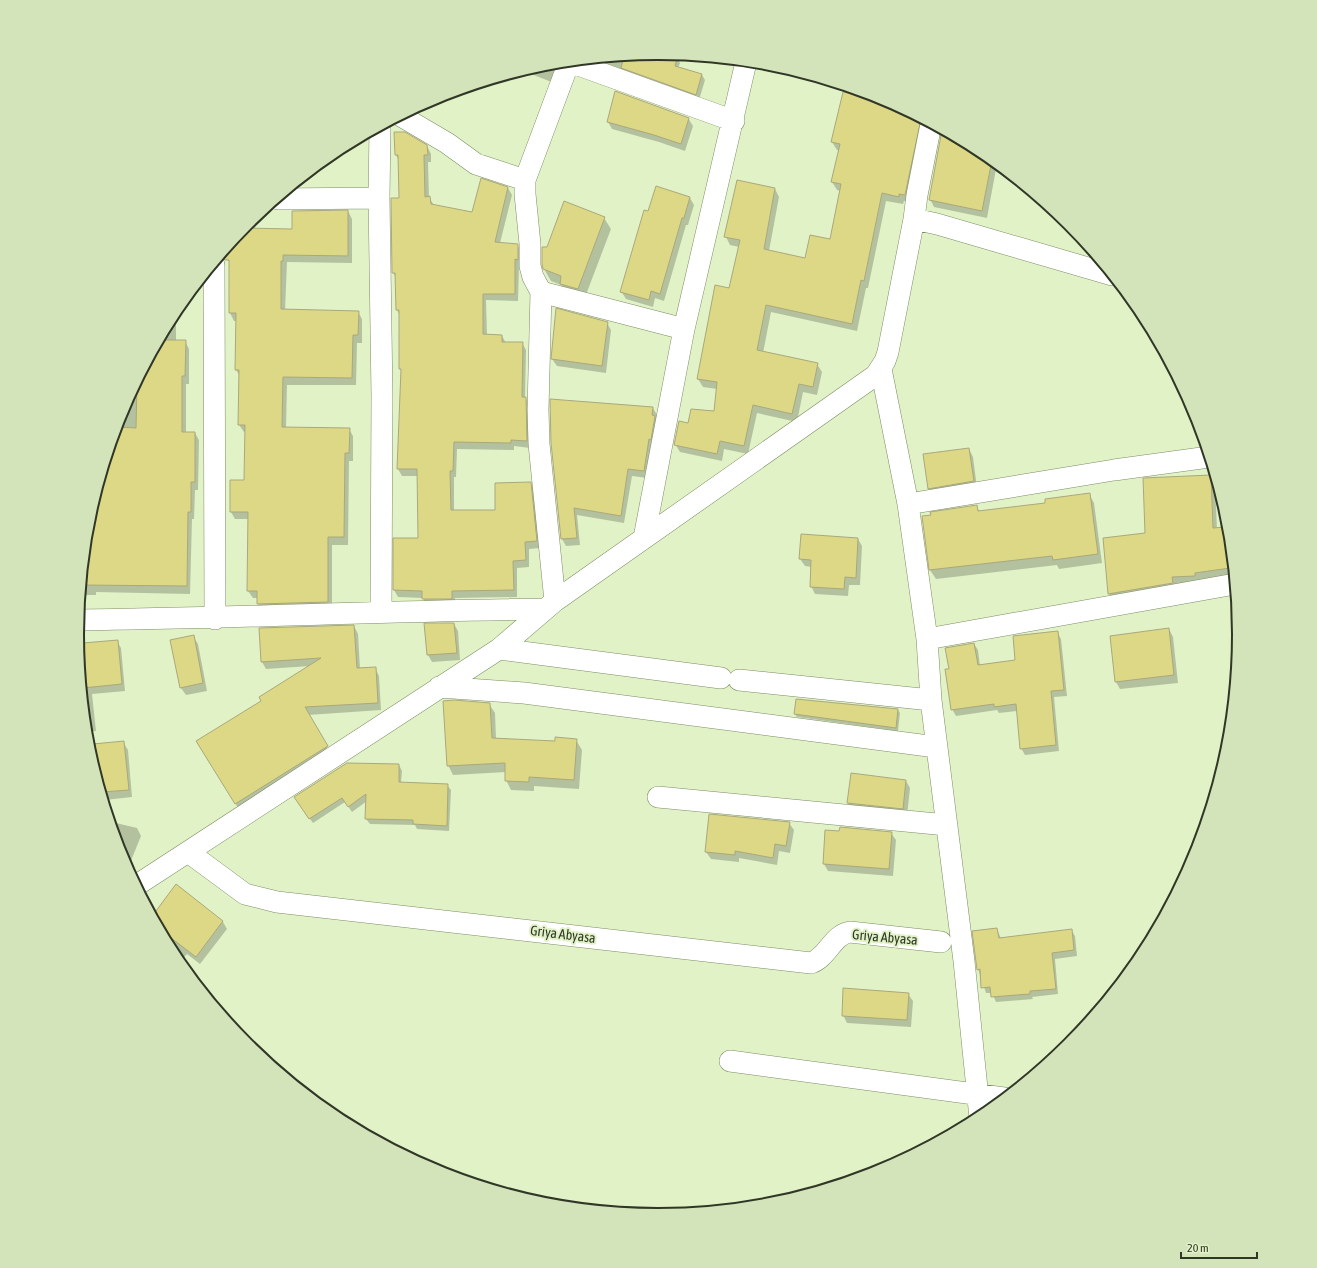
<svg xmlns="http://www.w3.org/2000/svg" width="1317" height="1268" font-family="'Asap Condensed',sans-serif">
  <style>
    .shadow { fill: #0003 }
    .building { fill: #ddd885; stroke: #aaa87c }
    .lines { fill: none; stroke-linecap: round; stroke-linejoin: round }
    .street-casing { stroke: #7e8d65; stroke-width: 22 }
    .street { stroke: #fff; stroke-width: 21 }
    .labels { text-anchor: middle; stroke-width: 4; stroke-linejoin: round; paint-order: stroke }
    .street-label { font-size: 14px; fill: #303726; stroke: #e1f2c7 }
    .rim { fill: none; stroke: #303726; stroke-width: 2 }
  </style>
  <rect width="100%" height="100%" fill="#e1f2c7"/>
  <path class="shadow" d="M 659,53 L 677,57 L 680,63 L 678,68 L 702,75 L 705,80 L 699,100 L 597,63 L 595,59 Z
    M 561,63 L 554,83 L 526,72 L 525,74 L 519,72 L 545,64 Z
    M 894,104 L 928,123 L 909,202 L 904,201 L 903,204 L 886,201 L 868,288 L 866,288 L 857,331 L 771,312 L 763,353 L 817,364 L 822,372 L 817,395 L 803,392 L 797,422 L 757,413 L 748,454 L 724,449 L 722,461 L 680,452 L 675,444 L 689,424 L 715,412 L 717,389 L 703,387 L 698,379 L 730,289 L 739,247 L 730,245 L 726,237 L 775,189 L 779,197 L 769,251 L 806,259 L 831,240 L 841,191 L 837,190 L 832,182 L 839,150 L 837,150 L 832,142 Z
    M 688,118 L 693,126 L 685,151 L 659,142 L 612,129 L 608,122 Z
    M 942,130 L 981,151 L 1006,171 L 996,169 L 987,218 L 934,207 L 930,199 Z
    M 395,133 L 427,146 L 431,154 L 431,162 L 428,162 L 429,198 L 434,205 L 473,213 L 508,188 L 512,195 L 500,243 L 517,245 L 522,252 L 522,266 L 519,265 L 518,301 L 486,300 L 487,335 L 502,336 L 506,343 L 522,343 L 526,350 L 525,398 L 530,406 L 530,448 L 514,446 L 514,450 L 457,449 L 456,477 L 454,477 L 454,511 L 496,511 L 530,483 L 534,490 L 540,548 L 529,549 L 529,567 L 517,568 L 517,597 L 455,598 L 456,606 L 427,606 L 423,598 L 398,597 L 394,590 L 419,539 L 419,476 L 402,476 L 398,469 L 402,372 L 400,369 L 400,316 L 397,310 L 396,278 L 393,272 L 400,199 L 399,161 L 396,155 Z
    M 297,183 L 297,188 L 290,188 Z
    M 690,198 L 694,205 L 688,225 L 686,225 L 664,301 L 655,298 L 653,307 L 626,299 L 621,291 L 649,212 Z
    M 348,211 L 352,219 L 352,263 L 287,262 L 285,311 L 358,312 L 362,319 L 362,343 L 357,343 L 356,385 L 287,385 L 286,428 L 349,429 L 353,436 L 353,461 L 349,461 L 348,545 L 332,545 L 332,609 L 263,611 L 258,604 L 258,598 L 253,598 L 248,591 L 249,519 L 235,519 L 231,512 L 245,481 L 246,432 L 244,432 L 239,425 L 240,376 L 236,370 L 237,321 L 234,321 L 230,313 L 230,264 L 228,260 L 228,247 L 248,223 L 256,217 L 255,229 L 293,230 Z
    M 604,218 L 611,229 L 584,300 L 567,296 L 561,285 L 551,281 L 544,269 L 547,248 Z
    M 192,291 L 192,299 L 185,299 Z
    M 176,310 L 176,341 L 185,341 L 189,349 L 189,384 L 186,384 L 186,433 L 195,433 L 199,440 L 198,490 L 195,490 L 194,519 L 192,519 L 190,594 L 96,592 L 96,595 L 81,595 L 89,520 L 122,411 Z
    M 607,323 L 611,330 L 606,373 L 557,366 L 552,359 Z
    M 653,408 L 657,415 L 648,478 L 632,476 L 624,523 L 577,515 L 580,545 L 566,546 L 562,539 L 552,443 Z
    M 969,449 L 973,457 L 977,488 L 933,496 L 928,488 Z
    M 1210,476 L 1215,484 L 1217,529 L 1225,528 L 1227,532 L 1229,532 L 1234,576 L 1114,602 L 1109,594 L 1104,538 L 1146,534 Z
    M 1089,494 L 1094,503 L 1102,563 L 1059,569 L 1057,565 L 936,579 L 930,570 L 923,517 L 976,506 L 980,512 L 1047,504 Z
    M 858,539 L 862,546 L 860,585 L 849,585 L 848,596 L 815,594 L 811,586 L 812,567 L 805,566 L 800,559 Z
    M 454,624 L 458,631 L 460,660 L 432,662 L 428,655 Z
    M 354,626 L 358,634 L 360,669 L 375,668 L 379,676 L 381,710 L 308,715 L 331,754 L 240,811 L 197,741 L 263,701 L 310,666 L 266,669 L 262,662 L 260,629 Z
    M 1169,629 L 1173,637 L 1178,683 L 1120,689 L 1116,682 Z
    M 1057,632 L 1061,639 L 1067,696 L 1054,697 L 1059,751 L 1025,755 L 1021,748 L 1017,711 L 999,713 L 997,710 L 956,716 L 952,709 L 950,670 L 974,644 L 978,650 L 980,666 L 1016,661 Z
    M 193,636 L 198,644 L 207,691 L 186,695 L 181,688 L 172,641 Z
    M 117,641 L 121,648 L 125,691 L 92,694 L 96,731 L 87,732 L 79,654 Z
    M 489,704 L 495,713 L 496,739 L 556,742 L 576,740 L 582,750 L 579,789 L 534,786 L 534,791 L 511,790 L 506,780 L 506,772 L 453,775 L 448,765 Z
    M 898,710 L 900,713 L 898,731 L 797,717 L 795,714 Z
    M 123,742 L 128,750 L 132,797 L 105,800 L 97,773 Z
    M 399,765 L 402,771 L 401,783 L 447,785 L 451,790 L 449,831 L 417,829 L 415,825 L 370,824 L 366,819 L 367,801 L 352,812 L 345,802 L 313,823 L 298,803 Z
    M 906,781 L 910,788 L 907,816 L 852,811 L 848,803 Z
    M 116,823 L 137,828 L 141,836 L 128,868 L 122,856 L 114,830 Z
    M 789,823 L 794,830 L 790,853 L 779,851 L 777,865 L 739,858 L 739,862 L 711,859 L 706,852 Z
    M 891,833 L 896,840 L 893,876 L 828,871 L 824,864 Z
    M 176,886 L 223,922 L 227,929 L 200,964 L 187,954 L 180,962 L 153,916 Z
    M 997,929 L 1001,939 L 1071,930 L 1075,936 L 1077,956 L 1055,959 L 1058,994 L 1032,997 L 1033,999 L 996,1002 L 992,993 L 986,993 L 978,969 Z
    M 908,994 L 913,1001 L 911,1027 L 847,1023 L 843,1015 Z"/>
  <path class="building" d="M 659,53 L 678,55 L 675,66 L 702,74 L 696,95 L 621,68 L 624,56 Z
    M 615,91 L 689,118 L 681,144 L 654,135 L 607,122 Z
    M 843,92 L 890,102 L 921,119 L 905,195 L 899,194 L 899,197 L 882,193 L 864,281 L 861,280 L 852,324 L 766,305 L 757,350 L 818,363 L 813,387 L 799,384 L 792,414 L 753,405 L 744,446 L 720,441 L 717,454 L 674,445 L 679,421 L 688,423 L 691,409 L 714,411 L 717,382 L 697,379 L 715,285 L 729,288 L 740,240 L 724,237 L 737,180 L 775,188 L 764,249 L 805,258 L 810,235 L 830,239 L 841,184 L 831,182 L 840,144 L 831,142 Z
    M 942,130 L 981,151 L 992,160 L 982,211 L 929,200 Z
    M 394,132 L 405,132 L 427,145 L 428,155 L 424,155 L 425,197 L 430,196 L 431,204 L 472,212 L 481,178 L 508,187 L 495,242 L 518,244 L 518,260 L 515,259 L 515,294 L 483,294 L 483,334 L 502,335 L 502,342 L 523,342 L 522,397 L 526,397 L 527,441 L 511,440 L 511,443 L 454,442 L 453,471 L 450,471 L 451,510 L 495,510 L 495,483 L 531,482 L 537,541 L 525,542 L 526,560 L 513,561 L 514,590 L 452,591 L 452,599 L 422,599 L 422,591 L 393,590 L 393,538 L 418,538 L 417,469 L 397,469 L 401,369 L 399,369 L 399,310 L 396,310 L 395,273 L 392,273 L 391,198 L 399,198 L 398,155 L 395,155 Z
    M 656,186 L 690,197 L 684,218 L 682,218 L 660,294 L 651,291 L 649,300 L 620,292 L 644,210 L 648,211 Z
    M 564,201 L 605,217 L 578,289 L 560,284 L 561,276 L 543,269 L 542,264 L 542,247 L 547,247 Z
    M 348,210 L 348,256 L 283,255 L 283,261 L 281,261 L 281,309 L 359,311 L 358,335 L 353,335 L 352,378 L 283,377 L 282,427 L 350,428 L 349,453 L 345,453 L 344,537 L 328,537 L 328,602 L 257,604 L 257,591 L 247,591 L 248,512 L 230,512 L 230,480 L 244,480 L 245,425 L 238,425 L 239,370 L 235,370 L 236,313 L 229,313 L 229,260 L 225,260 L 221,256 L 244,228 L 292,229 L 292,211 Z
    M 556,308 L 608,322 L 602,366 L 551,359 Z
    M 160,340 L 186,340 L 185,376 L 182,376 L 182,432 L 195,432 L 195,482 L 191,482 L 191,512 L 188,512 L 187,586 L 82,585 L 86,545 L 91,545 L 91,512 L 117,427 L 136,428 L 137,384 Z
    M 550,399 L 653,407 L 652,415 L 655,416 L 651,440 L 649,439 L 644,471 L 628,469 L 621,516 L 574,508 L 577,538 L 561,539 L 551,443 Z
    M 969,448 L 974,481 L 928,489 L 923,454 Z
    M 1211,475 L 1213,528 L 1225,527 L 1226,531 L 1229,531 L 1232,558 L 1229,558 L 1230,568 L 1195,573 L 1195,576 L 1172,577 L 1173,583 L 1108,594 L 1103,538 L 1145,533 L 1143,478 Z
    M 1090,493 L 1098,554 L 1053,560 L 1052,556 L 929,570 L 922,516 L 931,515 L 930,512 L 977,505 L 978,511 L 1045,503 L 1045,499 Z
    M 801,534 L 858,538 L 856,578 L 845,577 L 844,589 L 810,587 L 811,560 L 799,559 Z
    M 424,623 L 454,623 L 457,653 L 427,655 Z
    M 354,625 L 357,668 L 376,667 L 378,703 L 305,707 L 328,746 L 235,804 L 196,741 L 261,701 L 259,697 L 321,658 L 261,662 L 259,628 Z
    M 1169,628 L 1174,675 L 1115,682 L 1110,636 Z
    M 1058,631 L 1064,690 L 1051,691 L 1056,745 L 1020,749 L 1016,704 L 994,707 L 994,704 L 951,710 L 945,669 L 949,669 L 945,648 L 974,643 L 978,665 L 1015,660 L 1013,636 Z
    M 194,635 L 203,683 L 180,688 L 170,640 Z
    M 118,640 L 122,684 L 83,688 L 79,653 L 84,652 L 83,643 Z
    M 796,699 L 898,709 L 896,728 L 794,714 Z
    M 454,700 L 490,703 L 492,738 L 555,741 L 555,737 L 577,739 L 574,780 L 529,777 L 529,782 L 505,781 L 505,763 L 447,766 L 443,701 Z
    M 124,741 L 129,790 L 102,792 L 95,768 L 93,744 Z
    M 347,763 L 399,764 L 399,782 L 448,784 L 447,826 L 413,824 L 413,820 L 365,819 L 366,794 L 348,807 L 342,798 L 309,819 L 294,797 Z
    M 851,773 L 906,780 L 903,809 L 847,803 Z
    M 709,814 L 790,822 L 786,846 L 775,844 L 773,858 L 735,851 L 735,855 L 705,852 Z
    M 840,827 L 892,832 L 889,869 L 823,864 L 825,830 L 839,831 Z
    M 176,884 L 223,921 L 196,957 L 162,931 L 153,915 Z
    M 997,928 L 999,938 L 1072,929 L 1074,950 L 1052,953 L 1056,989 L 1030,991 L 1030,994 L 991,997 L 990,987 L 981,988 L 980,969 L 977,970 L 972,931 Z
    M 843,988 L 909,993 L 907,1020 L 842,1016 Z"/>
  <g class="lines">
    <defs>
      <path id="street" d="M 570,62 L 734,121
        M 401,116 L 447,143 L 476,164 L 525,180 L 525,194 L 530,244 L 530,266 L 533,277 L 541,292 L 684,329
        M 380,127 L 379,198 L 382,396 L 381,612
        M 525,180 L 569,62
        M 278,199 L 379,198
        M 914,219 L 917,195 L 931,124
        M 214,265 L 215,619
        M 541,292 L 538,410 L 539,444 L 555,601
        M 881,369 L 908,504 L 927,639 L 931,700 L 964,961 L 980,1118
        M 908,504 L 1114,470 L 1209,457
        M 644,538 L 684,329 L 746,62
        M 79,620 C 234,618 390,611 545,609
        M 927,639 L 1235,584
        M 499,649 L 721,678
        M 739,680 L 931,700
        M 439,687 L 524,693 L 936,747
        M 658,797 L 947,825
        M 188,852 L 245,894 L 277,902 L 811,963 C 828,957 832,935 850,932 L 941,942
        M 137,885 L 499,649 L 555,601 L 876,375 L 885,361 L 888,352 L 914,219 L 937,224 L 1112,275
        M 730,1061 L 1004,1098"/>
    </defs>
    <use href="#street" class="street-casing"/>
    <use href="#street" class="street"/>
  </g>
  <g class="labels">
    <g class="street-label">
      <text transform="translate(563 934) rotate(7)" y="5">Griya Abyasa</text>
      <text transform="translate(885 937) rotate(5)" y="5">Griya Abyasa</text>
    </g>
  </g>
  <path d="M0 0H1317V1268H0ZM84 634a574 574 0 1 1 1148 0a574 574 0 1 1-1148 0Z" fill="#d3e3ba" fill-rule="evenodd"/>
  <path class="rim" d="M84 634a574 574 0 1 1 1148 0a574 574 0 1 1-1148 0Z"/>
  <path d="M1181 1252v6h76v-6" fill="none" stroke="#303726" stroke-width="2"/>
  <text x="1187" y="1252" font-size="12" fill="#303726" stroke="#e1f2c7" stroke-width="3" paint-order="stroke">20 m</text>
</svg>
